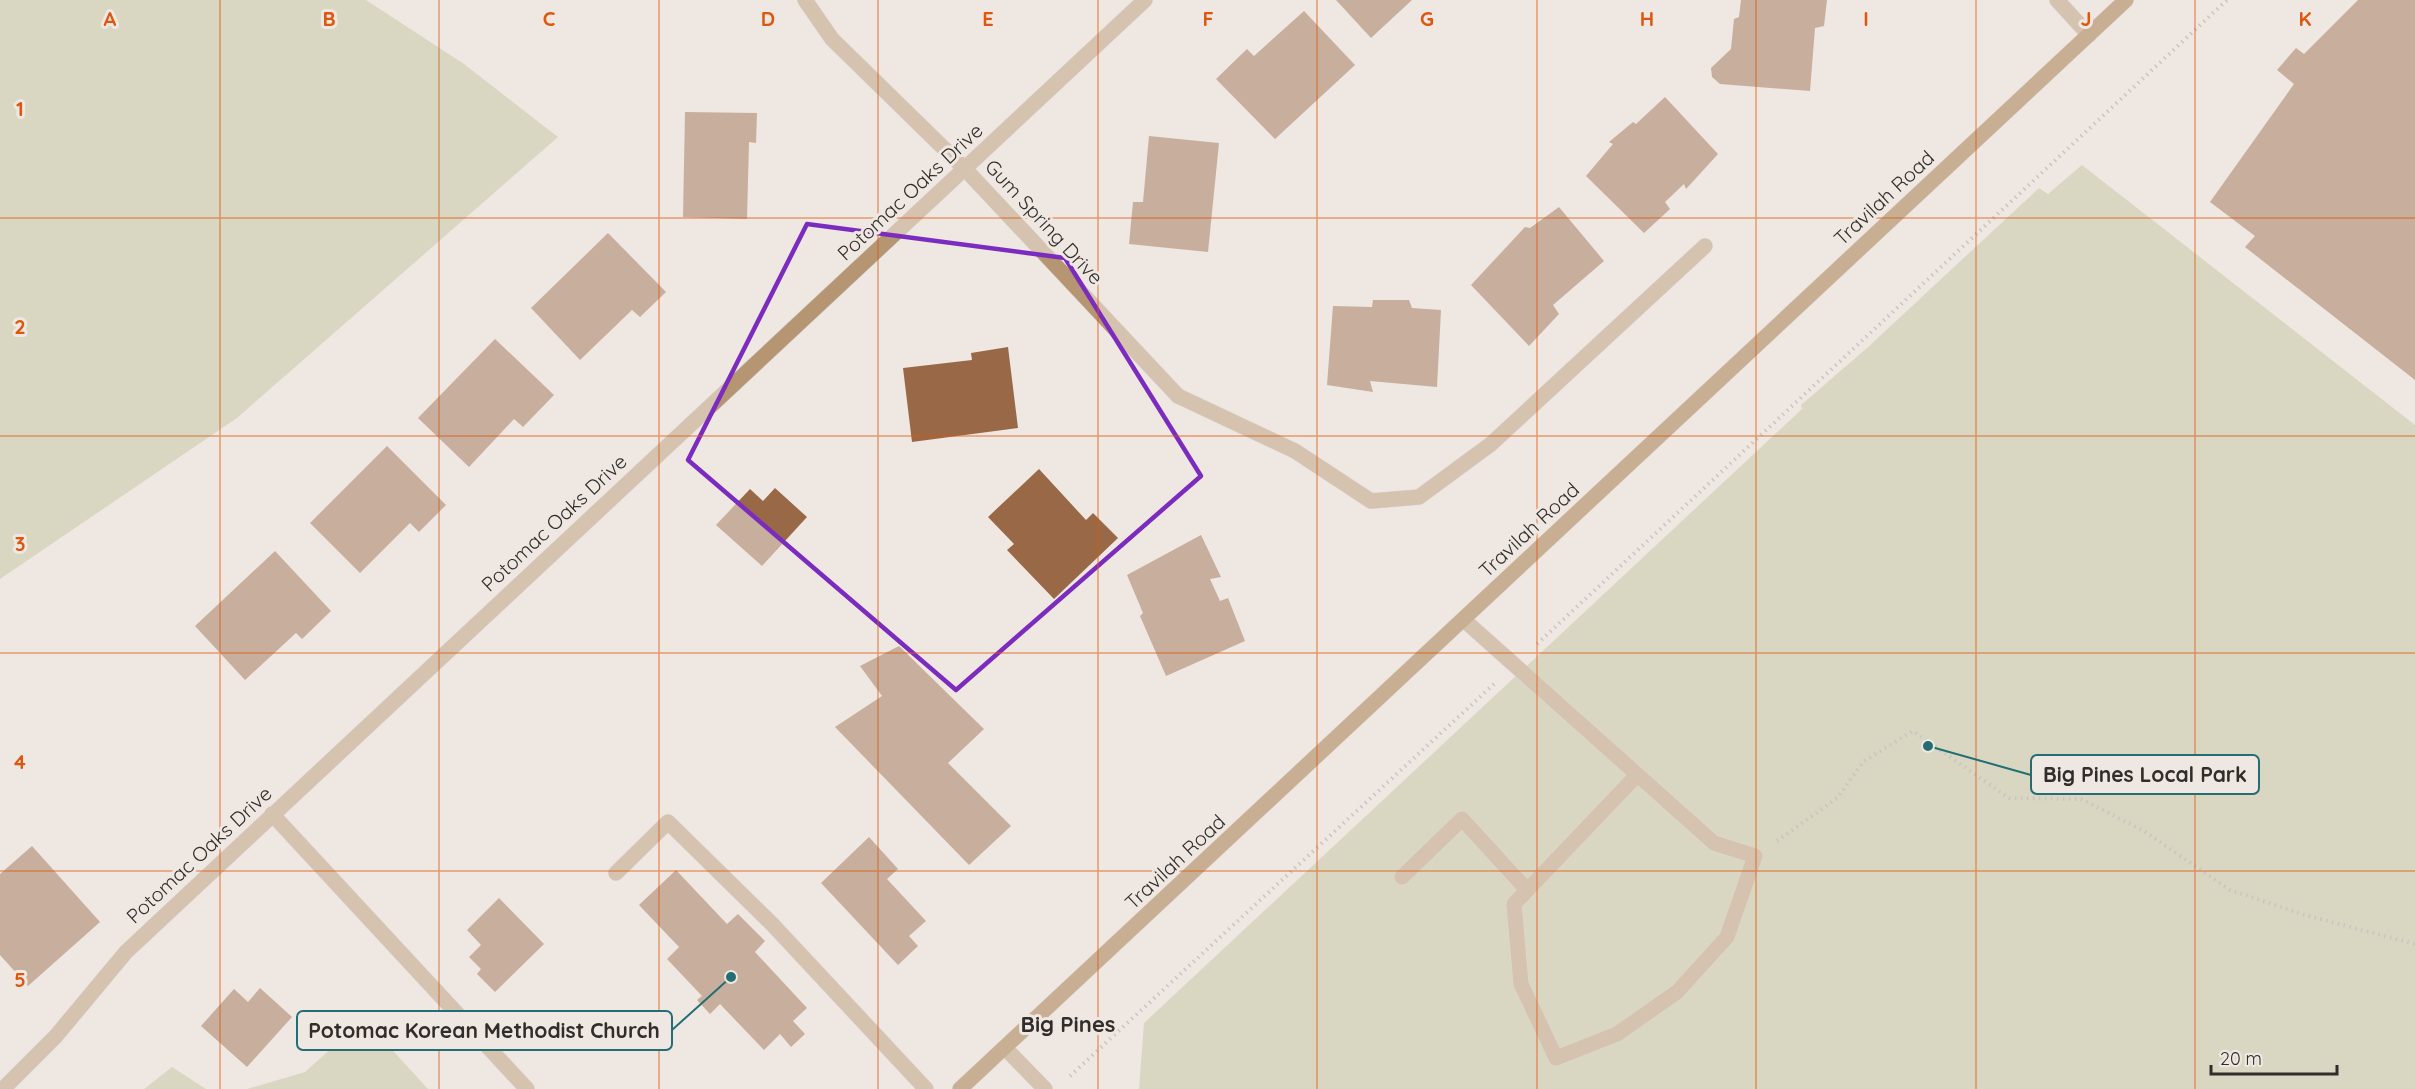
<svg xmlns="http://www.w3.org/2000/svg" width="2415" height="1089" font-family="Quicksand,sans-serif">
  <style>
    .green { fill: #bfc49b }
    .building { fill: #996947 }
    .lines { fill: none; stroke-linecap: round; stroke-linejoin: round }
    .lane-casing { stroke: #c9c2bd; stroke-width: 16 }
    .street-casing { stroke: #c9c2bd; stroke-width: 16 }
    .secondary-casing { stroke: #c9c2bd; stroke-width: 16 }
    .path { stroke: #a09a96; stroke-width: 4; stroke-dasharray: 1.5 4.5; stroke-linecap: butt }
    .lane { stroke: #b59572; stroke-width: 15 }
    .street { stroke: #b59572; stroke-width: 15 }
    .secondary { stroke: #9a6b34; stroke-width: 15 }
    .marked { fill: none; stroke: #7b2cbf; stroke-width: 4.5; stroke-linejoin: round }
    .grid { fill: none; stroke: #df570e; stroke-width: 1.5; stroke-opacity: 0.55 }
    .labels { text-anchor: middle; stroke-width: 6; stroke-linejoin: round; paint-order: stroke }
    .street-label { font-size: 20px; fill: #302d2b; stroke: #efe7e1 }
    .quarter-label { font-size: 22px; font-weight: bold; fill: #302d2b; stroke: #efe7e1 }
    .grid-label { font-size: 20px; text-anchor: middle; font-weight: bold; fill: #df570e; stroke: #efe7e1; stroke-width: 6; stroke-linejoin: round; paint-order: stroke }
    .leader { fill: none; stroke: #236e74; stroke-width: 2 }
    .callout-dot { fill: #236e74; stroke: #efe7e1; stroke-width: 2 }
    .callout { fill: #efe7e1; stroke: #236e74; stroke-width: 2 }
    .callout-label { font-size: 21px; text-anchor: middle; font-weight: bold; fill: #302d2b }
  </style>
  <rect width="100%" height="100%" fill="#efe7e1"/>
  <path class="green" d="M 0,0 L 366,0 L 464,64 L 558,137 L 237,418 L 0,579 Z
    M 2082,165 L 2415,425 L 2415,1089 L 1139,1089 L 1144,1023 L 1802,409 L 1801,405 L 1867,348 L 2039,188 L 2048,194 Z
    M 364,1019 L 428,1089 L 247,1089 L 305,1072 Z
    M 172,1067 L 206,1089 L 144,1089 Z"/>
  <path class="building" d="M 1336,0 L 1412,0 L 1371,38 Z
    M 1741,0 L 1827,0 L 1824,26 L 1815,28 L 1810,91 L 1720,84 L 1712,77 L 1711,68 L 1731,49 L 1734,19 L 1739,17 Z
    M 2358,0 L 2415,0 L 2415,380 L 2245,247 L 2255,236 L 2210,202 L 2294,84 L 2277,70 L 2296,48 L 2304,54 Z
    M 1304,11 L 1355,65 L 1275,139 L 1216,79 L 1247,49 L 1254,56 Z
    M 1665,97 L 1718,154 L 1686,189 L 1684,184 L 1665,202 L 1670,209 L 1644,233 L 1586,176 L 1613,144 L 1609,142 L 1633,122 L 1636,124 Z
    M 685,112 L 757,113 L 756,143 L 749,142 L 747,219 L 683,217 Z
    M 1149,136 L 1219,143 L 1208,252 L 1129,244 L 1133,202 L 1143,202 Z
    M 1559,207 L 1604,261 L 1553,305 L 1559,314 L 1529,346 L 1471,285 L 1525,227 L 1530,228 Z
    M 608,233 L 666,292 L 640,317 L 632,310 L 580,360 L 531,308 Z
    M 1373,300 L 1409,300 L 1412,308 L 1441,310 L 1437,387 L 1370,381 L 1373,392 L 1327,385 L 1333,306 L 1372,307 Z
    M 495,339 L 554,395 L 523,427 L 514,419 L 469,467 L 418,418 Z
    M 1008,347 L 1018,428 L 912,442 L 903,368 L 972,360 L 971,353 Z
    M 387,446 L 446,505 L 419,532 L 410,523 L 360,573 L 310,523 Z
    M 1039,469 L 1086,520 L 1093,513 L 1118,538 L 1054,599 L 1007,550 L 1014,544 L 988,517 Z
    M 775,488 L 807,517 L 762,566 L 716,525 L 750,489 L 763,501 Z
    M 1201,535 L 1221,577 L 1210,579 L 1220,601 L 1228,598 L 1245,641 L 1166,676 L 1140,616 L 1143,613 L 1127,575 Z
    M 275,551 L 331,611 L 302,639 L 296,633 L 245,680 L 195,626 Z
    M 899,646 L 984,729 L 948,763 L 1011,826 L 969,865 L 835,727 L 882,696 L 860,666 Z
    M 869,837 L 898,869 L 887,879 L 926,921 L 909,936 L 918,946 L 898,965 L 821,883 Z
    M 32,846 L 100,922 L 28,986 L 0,955 L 0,874 Z
    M 676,870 L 727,924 L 738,914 L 765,941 L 755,952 L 807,1008 L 793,1021 L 805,1034 L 791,1047 L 780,1034 L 764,1050 L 720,1004 L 710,1014 L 697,1000 L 702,996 L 667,959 L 679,947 L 639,905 Z
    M 499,898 L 544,944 L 495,992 L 477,974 L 481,969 L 469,957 L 481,945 L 467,930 Z
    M 260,988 L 292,1017 L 247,1067 L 201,1026 L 234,989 L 248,1002 Z"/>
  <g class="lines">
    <defs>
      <path id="lane" d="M 1178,396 L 1295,451 L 1371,501 L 1419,497 L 1491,444 L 1705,246
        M 1464,620 L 1714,843 L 1755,856 L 1727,937 L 1677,992 L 1617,1034 L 1556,1058 L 1521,984 L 1514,904 L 1637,775
        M 272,814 L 527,1089
        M 616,873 L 668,822 L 772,924 L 926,1089
        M 1402,877 L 1462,819 L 1527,890"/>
      <path id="street" d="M 805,0 L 832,39 L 966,170 L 1178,396
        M 2057,0 L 2089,35
        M 1006,1049 L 1045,1089
        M 3,1089 L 56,1036 L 126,952 L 1145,0"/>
      <path id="secondary" d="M 960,1089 L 2126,0"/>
    </defs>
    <use href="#lane" class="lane-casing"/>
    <use href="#street" class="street-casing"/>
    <use href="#secondary" class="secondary-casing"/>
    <path class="path" d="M 1537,644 L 2227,0
      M 1777,841 L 1837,798 L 1864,761 L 1913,731 L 2009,798 L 2081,799 L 2144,831 L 2230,890 L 2305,915 L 2415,944
      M 1070,1076 L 1494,684"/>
    <use href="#lane" class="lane"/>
    <use href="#street" class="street"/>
    <use href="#secondary" class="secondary"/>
  </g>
  <path d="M0 0H2415V1089H0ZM 807,224 L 1065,258 L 1201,476 L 956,690 L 688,460 Z" fill="#efe7e1" fill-opacity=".55" fill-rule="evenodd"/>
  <path class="marked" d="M 807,224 L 1065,258 L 1201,476 L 956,690 L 688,460 Z"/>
  <path class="grid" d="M 220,0 L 220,1089M 439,0 L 439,1089M 659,0 L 659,1089M 878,0 L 878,1089M 1098,0 L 1098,1089M 1317,0 L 1317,1089M 1537,0 L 1537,1089M 1756,0 L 1756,1089M 1976,0 L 1976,1089M 2195,0 L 2195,1089M 0,218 L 2415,218M 0,436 L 2415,436M 0,653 L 2415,653M 0,871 L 2415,871"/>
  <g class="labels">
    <g class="street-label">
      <text transform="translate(910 192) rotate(-43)" y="7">Potomac Oaks Drive</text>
      <text transform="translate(1884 198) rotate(-43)" y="7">Travilah Road</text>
      <text transform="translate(1044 222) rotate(47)" y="7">Gum Spring Drive</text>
      <text transform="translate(554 523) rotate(-43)" y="7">Potomac Oaks Drive</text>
      <text transform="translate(1529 530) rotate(-43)" y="7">Travilah Road</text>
      <text transform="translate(199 855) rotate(-43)" y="7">Potomac Oaks Drive</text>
      <text transform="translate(1175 862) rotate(-43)" y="7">Travilah Road</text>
    </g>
    <g class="quarter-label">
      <text x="1068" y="1032">Big Pines</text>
    </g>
  </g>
  <g class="grid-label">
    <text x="110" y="26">A</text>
    <text x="329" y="26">B</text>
    <text x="549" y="26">C</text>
    <text x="768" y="26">D</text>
    <text x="988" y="26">E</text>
    <text x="1208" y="26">F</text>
    <text x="1427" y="26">G</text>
    <text x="1647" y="26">H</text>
    <text x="1866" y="26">I</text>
    <text x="2086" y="26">J</text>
    <text x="2305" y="26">K</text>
    <text x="20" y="116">1</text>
    <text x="20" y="334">2</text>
    <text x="20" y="551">3</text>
    <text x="20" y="769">4</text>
    <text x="20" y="987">5</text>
  </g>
  <path class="leader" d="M1928 746L2031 775M731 977L672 1030"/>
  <g class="callout-dot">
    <circle cx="1928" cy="746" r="6"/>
    <circle cx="731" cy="977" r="6"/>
  </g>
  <g class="callout">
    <rect x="2031" y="755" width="228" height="39" rx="6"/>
    <rect x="297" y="1011" width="375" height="39" rx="6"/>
  </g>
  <g class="callout-label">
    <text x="2145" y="782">Big Pines Local Park</text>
    <text x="484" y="1038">Potomac Korean Methodist Church</text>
  </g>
  <path d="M2211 1065v9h126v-9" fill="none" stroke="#302d2b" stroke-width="3"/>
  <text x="2220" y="1065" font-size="18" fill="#302d2b" stroke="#efe7e1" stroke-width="4.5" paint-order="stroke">20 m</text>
</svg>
